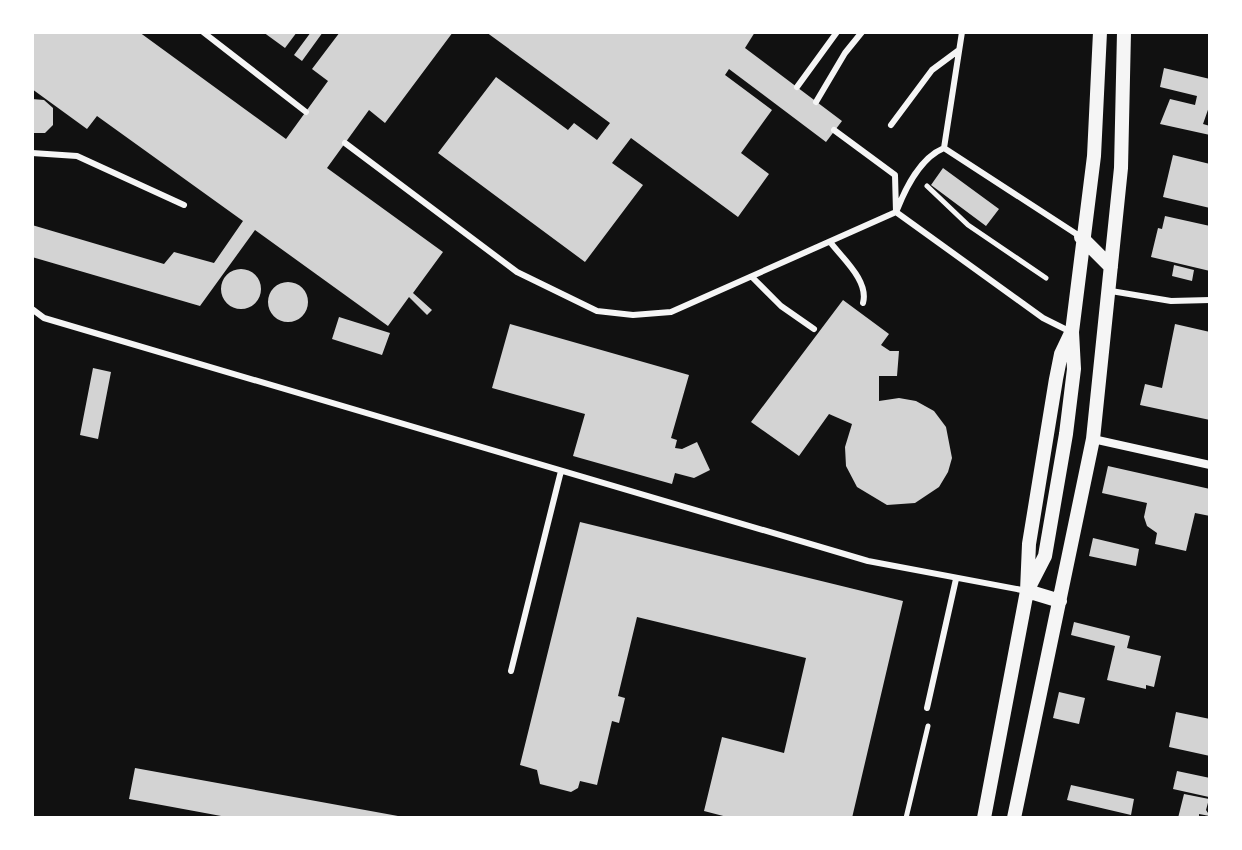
<svg xmlns="http://www.w3.org/2000/svg" width="1242" height="850" font-family="Overpass,sans-serif">
  <style>
    .building { fill: #d3d3d3 }
    .lines { fill: none; stroke-linecap: round; stroke-linejoin: round }
    .path { stroke: #f5f5f5; stroke-width: 5 }
    .service { stroke: #f5f5f5; stroke-width: 6 }
    .minor { stroke: #f5f5f5; stroke-width: 8 }
    .tertiary { stroke: #f5f5f5; stroke-width: 14 }
  </style>
  <rect width="100%" height="100%" fill="#111"/>
  <path class="building" d="M 32,32 L 139,32 L 286,139 L 328,81 L 312,69 L 340,32 L 453,32 L 385,123 L 369,110 L 327,168 L 443,252 L 413,293 L 432,310 L 427,315 L 409,297 L 388,326 L 255,230 L 200,306 L 32,257 L 32,225 L 164,264 L 174,252 L 214,263 L 243,221 L 97,116 L 87,129 L 32,89 Z
    M 263,32 L 297,32 L 285,48 Z
    M 311,32 L 323,32 L 302,61 L 294,55 Z
    M 486,32 L 755,32 L 745,48 L 842,121 L 826,142 L 729,69 L 725,75 L 772,110 L 741,153 L 769,174 L 738,217 L 631,138 L 612,163 L 643,185 L 585,262 L 438,153 L 496,77 L 568,130 L 574,123 L 597,140 L 610,123 Z
    M 1164,68 L 1210,79 L 1210,104 L 1203,124 L 1210,126 L 1210,135 L 1160,124 L 1170,99 L 1195,105 L 1197,96 L 1160,87 Z
    M 32,99 L 44,100 L 53,108 L 53,125 L 45,133 L 32,133 Z
    M 1173,155 L 1210,164 L 1210,208 L 1163,197 Z
    M 943,168 L 999,209 L 986,226 L 931,185 Z
    M 1165,216 L 1210,226 L 1210,271 L 1151,257 L 1158,228 L 1162,229 Z
    M 1174,265 L 1194,270 L 1192,281 L 1172,276 Z
    M221 289a20 20 0 1 1 40 0a20 20 0 1 1-40 0Z
    M268 302a20 20 0 1 1 40 0a20 20 0 1 1-40 0Z
    M 843,300 L 889,334 L 881,345 L 890,351 L 899,351 L 897,376 L 879,376 L 879,401 L 899,398 L 916,401 L 934,411 L 946,427 L 952,458 L 948,472 L 939,487 L 915,503 L 887,505 L 857,487 L 846,466 L 845,447 L 852,424 L 829,414 L 799,456 L 751,422 Z
    M 339,317 L 390,333 L 382,355 L 332,339 Z
    M 510,324 L 689,375 L 671,438 L 677,440 L 675,448 L 682,449 L 697,442 L 710,470 L 694,478 L 675,473 L 672,484 L 573,456 L 585,414 L 492,388 Z
    M 1175,324 L 1210,332 L 1210,420 L 1140,405 L 1145,384 L 1162,388 Z
    M 93,368 L 111,372 L 98,439 L 80,435 Z
    M 1108,466 L 1210,489 L 1210,516 L 1195,513 L 1186,551 L 1155,544 L 1157,533 L 1147,526 L 1144,517 L 1147,503 L 1102,493 Z
    M 580,522 L 903,601 L 852,818 L 731,818 L 704,811 L 722,737 L 784,753 L 806,658 L 637,617 L 618,696 L 625,698 L 619,723 L 612,721 L 597,785 L 580,781 L 578,788 L 571,792 L 540,784 L 537,770 L 520,765 Z
    M 1093,538 L 1139,549 L 1136,566 L 1089,556 Z
    M 1074,622 L 1130,636 L 1127,648 L 1161,656 L 1154,687 L 1146,685 L 1146,689 L 1107,680 L 1115,646 L 1071,635 Z
    M 1059,692 L 1085,698 L 1079,724 L 1053,718 Z
    M 1176,712 L 1210,719 L 1210,756 L 1169,747 Z
    M 135,768 L 398,816 L 398,818 L 232,818 L 129,799 Z
    M 1177,771 L 1210,778 L 1209,797 L 1173,789 Z
    M 1071,785 L 1134,799 L 1131,815 L 1067,800 Z
    M 1184,794 L 1209,799 L 1206,810 L 1210,816 L 1199,814 L 1199,818 L 1178,818 Z"/>
  <g class="lines">
    <path class="path" d="M 927,186 L 968,225 L 1046,278
      M 906,818 L 928,726"/>
    <path class="service" d="M 203,32 L 306,112
      M 797,87 L 837,32
      M 816,102 L 845,53 L 862,32
      M 891,125 L 932,70 L 959,50
      M 834,130 L 895,175 L 896,212
      M 345,143 L 517,272 L 597,311 L 633,315 L 671,312 L 896,212 L 1043,318 L 1071,332
      M 944,148 L 1081,237
      M 944,148 L 962,32
      M 32,153 L 77,156 L 184,205
      M 897,210 C 906,187 920,158 944,148
      M 831,243 C 843,259 869,281 863,303
      M 753,278 L 781,306 L 814,329
      M 1111,291 L 1171,301 L 1210,300
      M 32,309 L 44,318 L 868,561 L 1027,591
      M 511,671 L 561,471
      M 927,708 L 956,579"/>
    <path class="minor" d="M 1093,439 L 1210,465"/>
    <path class="tertiary" d="M 1081,237 L 1111,267
      M 1027,591 L 1045,556 L 1066,434 L 1074,369 L 1072,332 L 1094,156 L 1100,32
      M 1027,591 L 1060,601
      M 984,818 L 1027,591 L 1029,544 L 1056,379 L 1061,354 L 1071,333
      M 1014,818 L 1093,439 L 1121,168 L 1124,32"/>
  </g>
  <rect width="1242" height="850" fill="none" stroke="#ffffff" stroke-width="68"/>
</svg>
